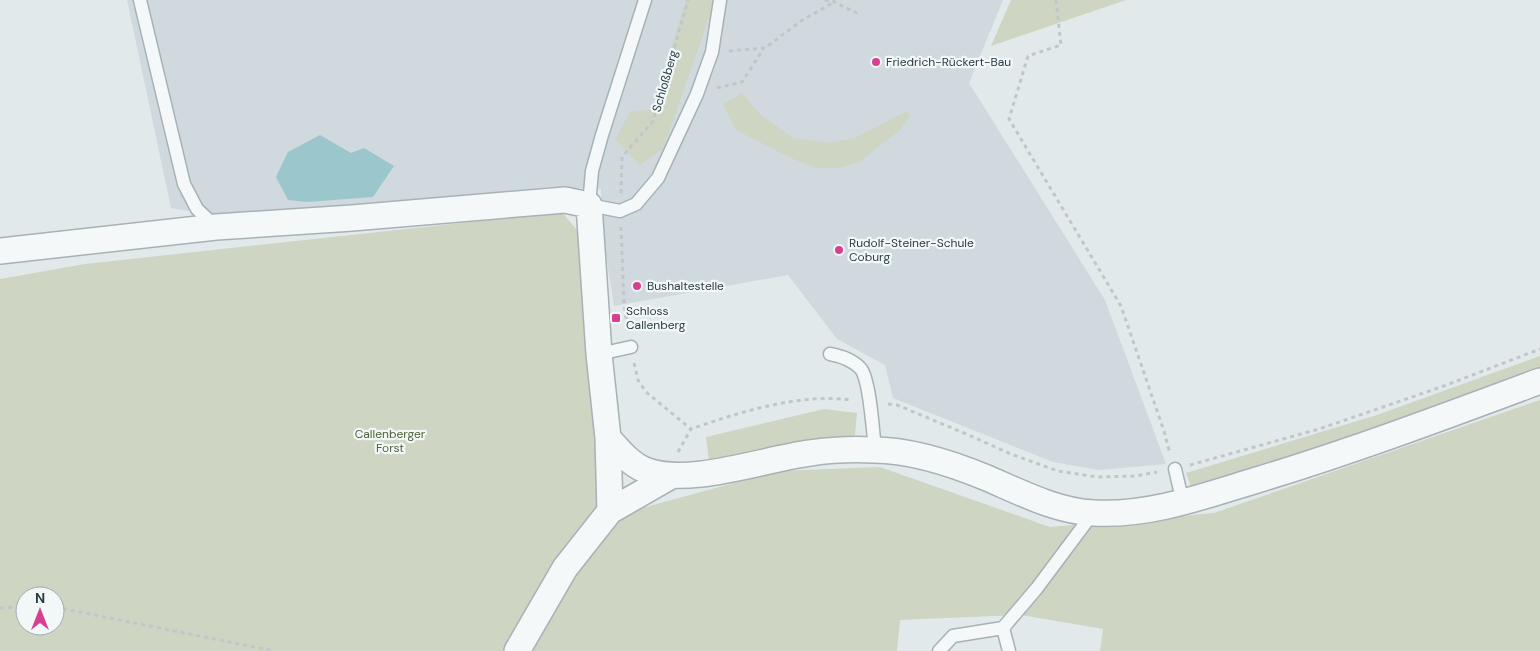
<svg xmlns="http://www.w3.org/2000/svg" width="1540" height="651" font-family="'DM Sans',sans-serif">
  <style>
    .built { fill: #d0d9dd }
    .green { fill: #ced5c2; fill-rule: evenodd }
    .water { fill: #9bc6cc }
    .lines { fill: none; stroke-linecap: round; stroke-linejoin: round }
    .service-casing { stroke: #a7b2b6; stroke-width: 15 }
    .minor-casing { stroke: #a7b2b6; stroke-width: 28 }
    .path { stroke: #c0c7ca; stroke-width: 3; stroke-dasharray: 4 4; stroke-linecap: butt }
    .service { stroke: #f5f8f9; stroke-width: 12 }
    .minor { stroke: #f5f8f9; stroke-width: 25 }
    .poi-dot { fill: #d54190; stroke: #f2f7f8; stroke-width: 2 }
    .labels { text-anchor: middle; stroke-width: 4.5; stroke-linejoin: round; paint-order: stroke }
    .poi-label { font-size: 12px; fill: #293d44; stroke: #f2f7f8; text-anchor: start }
    .street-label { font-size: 12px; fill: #293d44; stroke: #f2f7f8 }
    .park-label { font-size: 12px; fill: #4e6035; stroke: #f2f7f8 }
  </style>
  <rect width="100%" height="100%" fill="#e2e9eb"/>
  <path class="built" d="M 127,0 L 1003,0 L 969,83 L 1105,300 L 1166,464 L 1099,470 L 1053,462 L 893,398 L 885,365 L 837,339 L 788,275 L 614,306 L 601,224 L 601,189 L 549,187 L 229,218 L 171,208 Z"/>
  <path class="green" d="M 686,0 L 713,0 L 714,4 L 663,149 L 640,165 L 615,139 L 630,112 L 653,109 Z
    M 1011,0 L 1126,0 L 991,46 Z
    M 742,93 L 761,115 L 793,138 L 828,143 L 855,138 L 907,111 L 911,115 L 900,130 L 858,163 L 836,168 L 816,168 L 791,158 L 736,130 L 723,104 Z
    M 562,212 L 581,235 L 603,450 L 631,511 L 778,471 L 880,467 L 1050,527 L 1214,513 L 1540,400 L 1540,651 L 1100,651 L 1103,629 L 1021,615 L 900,620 L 897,651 L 0,651 L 0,279 L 85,264 ZM 25,596 L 55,596 L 55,626 L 25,626 Z
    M 1540,356 L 1540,369 L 1289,459 L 1191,487 L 1186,473 L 1377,415 Z
    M 824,409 L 857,413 L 855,435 L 709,462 L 706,437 Z"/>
  <path class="water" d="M 320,135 L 351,153 L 364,148 L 394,166 L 373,197 L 307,202 L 288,200 L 276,177 L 288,152 Z"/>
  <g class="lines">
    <defs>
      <path id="service" d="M 140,0 L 184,184 L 197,209 L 216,227
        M 645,0 L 602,135 L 592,171 L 589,205 L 620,211 L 636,204 L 658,178 L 697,94 L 712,52 L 720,0
        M 599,354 L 631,347
        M 830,354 C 841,356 853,360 861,369 C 870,381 873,432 875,450
        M 1175,469 L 1183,503
        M 1003,628 L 1009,651
        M 939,651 L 953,636 L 1003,628 L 1037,588 L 1093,513"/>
      <path id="minor" d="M 0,251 L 216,227 L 352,218 L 565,200 L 589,205 L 599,354 L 608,438 L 610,511
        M 608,438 C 619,450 630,464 645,470 C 689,487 763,459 810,453 C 830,450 853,449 874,450 C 911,450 953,464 987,478 C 1022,493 1056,511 1094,513 C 1150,516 1204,496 1257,480 C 1353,451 1446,416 1540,381
        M 517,651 L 565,568 L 610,511 L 671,476"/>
    </defs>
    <use href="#service" class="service-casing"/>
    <use href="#minor" class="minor-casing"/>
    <path class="path" d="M 825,0 L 833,2
      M 834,0 L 834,2 L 859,14
      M 1056,0 L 1061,45 L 1028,56 L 1009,119 L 1121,306 L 1164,431 L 1170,454
      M 729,51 L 765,48 L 801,21 L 834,2
      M 717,88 L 742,82 L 764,48
      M 621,193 L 622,157 L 653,121 L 688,0
      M 621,227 L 624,304 L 628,330
      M 634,363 L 638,380 L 646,392 L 691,429
      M 888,404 L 897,405 L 964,433 L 1011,454 L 1058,471 L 1097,477 L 1136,476 L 1157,472
      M 678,452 L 691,429 C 740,412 799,393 852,400
      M 1190,465 L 1319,429 L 1444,386 L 1540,349
      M 55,607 L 274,651
      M 0,608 L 25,607"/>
    <use href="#service" class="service"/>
    <use href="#minor" class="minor"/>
  </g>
  <g class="poi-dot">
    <circle cx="876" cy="62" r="5"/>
    <circle cx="839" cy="250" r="5"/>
    <circle cx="637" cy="286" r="5"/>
    <rect x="611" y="313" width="10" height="10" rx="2.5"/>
  </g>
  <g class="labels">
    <g class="poi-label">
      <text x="886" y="66">Friedrich-Rückert-Bau</text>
      <text x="849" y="247">Rudolf-Steiner-Schule<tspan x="849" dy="14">Coburg</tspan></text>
      <text x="647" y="290">Bushaltestelle</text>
      <text x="626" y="315">Schloss<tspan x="626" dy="14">Callenberg</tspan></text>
    </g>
    <g class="street-label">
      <text transform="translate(665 81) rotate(-74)" y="4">Schloßberg</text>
    </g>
    <g class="park-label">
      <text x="390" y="438">Callenberger<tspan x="390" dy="14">Forst</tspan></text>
    </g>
  </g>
  <g transform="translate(40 611)"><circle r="24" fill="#f2f7f8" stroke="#a2adb0"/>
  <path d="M0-4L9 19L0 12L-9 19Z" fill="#d54190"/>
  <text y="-8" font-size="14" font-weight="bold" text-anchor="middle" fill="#293d44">N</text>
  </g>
</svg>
